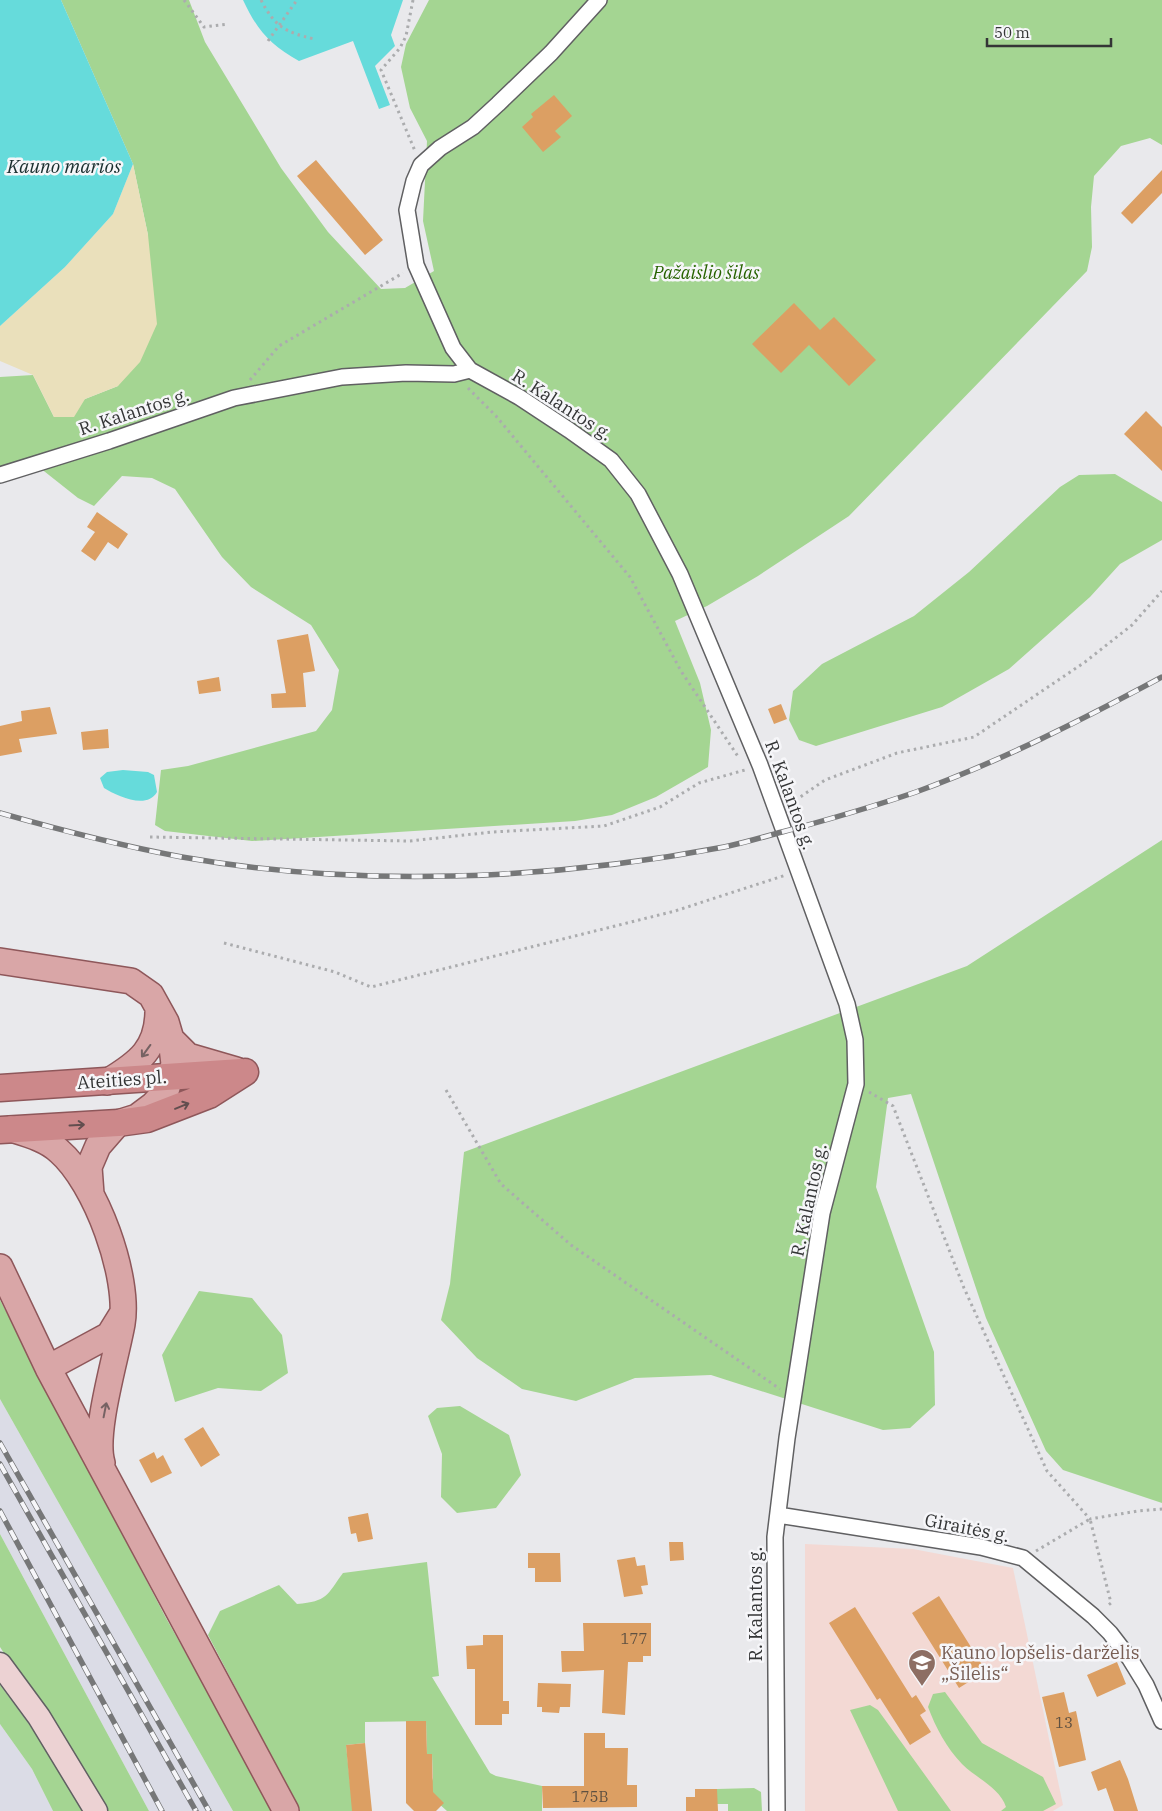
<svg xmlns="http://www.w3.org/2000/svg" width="1162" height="1811" font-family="'IBM Plex Serif',serif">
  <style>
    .built { fill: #dbdce6 }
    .education { fill: #f3d9d4 }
    .green { fill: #a4d592 }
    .sand { fill: #eae0bb }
    .water { fill: #66dbdb }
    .building { fill: #dc9f63 }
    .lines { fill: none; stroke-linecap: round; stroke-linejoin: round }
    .minor-casing { stroke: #606062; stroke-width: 18 }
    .secondary-casing { stroke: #606062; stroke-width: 25 }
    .primary-casing { stroke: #8e575a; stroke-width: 28 }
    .trunk-casing { stroke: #8e575a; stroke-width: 29 }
    .path { stroke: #abacae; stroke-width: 3; stroke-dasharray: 2.5 4; stroke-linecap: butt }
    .minor { stroke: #fff; stroke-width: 15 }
    .secondary { stroke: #ecd2d3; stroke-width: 22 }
    .primary { stroke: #d9a6a7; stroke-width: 25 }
    .trunk { stroke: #cc888a; stroke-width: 26 }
    .rail-casing { stroke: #767778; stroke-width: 5.5 }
    .rail { stroke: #f6f6f9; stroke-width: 4; stroke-dasharray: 11; stroke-linecap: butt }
    .oneway { stroke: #766263 }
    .oneway2 { stroke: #624e4f }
    .labels { text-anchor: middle; stroke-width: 5; stroke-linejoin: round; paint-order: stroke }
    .number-label { font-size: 15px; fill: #5e5041 }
    .park-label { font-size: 18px; font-style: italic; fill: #276301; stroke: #f6f6f9 }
    .street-label { font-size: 18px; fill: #343536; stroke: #f6f6f9 }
    .education-label { font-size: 18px; fill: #785e54; stroke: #f6f6f9; text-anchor: start }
    .water-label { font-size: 19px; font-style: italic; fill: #192e2e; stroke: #f6f6f9 }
  </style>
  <rect width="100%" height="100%" fill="#e9e9ec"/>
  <path class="built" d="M 0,1399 L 233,1811 L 149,1811 L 0,1534 Z
    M 0,1724 L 32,1769 L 53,1811 L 0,1811 Z"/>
  <path class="education" d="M 805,1544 L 913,1549 L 1013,1568 L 1063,1805 L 1053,1811 L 805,1811 Z"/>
  <path class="green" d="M 61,0 L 189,0 L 205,42 L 281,168 L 328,232 L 381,289 L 405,288 L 434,271 L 423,221 L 427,141 L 410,108 L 401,67 L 406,44 L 429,0 L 1162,0 L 1162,145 L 1150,138 L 1121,146 L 1094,176 L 1091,207 L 1092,247 L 1087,271 L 849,516 L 758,576 L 707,606 L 675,621 L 700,683 L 711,730 L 708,767 L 656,797 L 612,815 L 575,821 L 252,841 L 165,831 L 155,825 L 161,770 L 188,766 L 316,731 L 332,710 L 339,670 L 311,625 L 251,587 L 222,557 L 175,489 L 152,478 L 122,476 L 94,506 L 78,498 L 30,460 L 0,467 L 0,377 L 33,375 L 54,417 L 85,399 L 118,386 L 148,235 L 133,164 Z
    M 1115,474 L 1162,502 L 1162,540 L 1120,564 L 1090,597 L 1009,669 L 942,707 L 816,746 L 799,740 L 789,720 L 793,691 L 822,664 L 914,616 L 969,572 L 1060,487 L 1079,475 Z
    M 1162,840 L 1162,1503 L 1063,1470 L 1046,1451 L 986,1318 L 911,1094 L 888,1098 L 876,1187 L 934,1352 L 935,1405 L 910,1428 L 883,1430 L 711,1375 L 635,1378 L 576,1401 L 522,1389 L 477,1358 L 441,1320 L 450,1284 L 464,1152 L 967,966 Z
    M 199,1291 L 252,1298 L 282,1335 L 288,1373 L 261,1391 L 218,1388 L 175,1402 L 162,1355 Z
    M 0,1300 L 166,1618 L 274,1811 L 233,1811 L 0,1399 Z
    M 460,1406 L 509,1435 L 521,1475 L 496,1508 L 457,1513 L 441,1497 L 442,1454 L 428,1416 L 437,1408 Z
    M 0,1534 L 149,1811 L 106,1811 L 0,1647 Z
    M 427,1562 L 439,1676 L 432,1677 L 490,1773 L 496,1776 L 542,1786 L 542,1811 L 447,1811 L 428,1794 L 433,1778 L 432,1754 L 427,1754 L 426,1721 L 365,1722 L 365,1743 L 346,1745 L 353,1811 L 300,1811 L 208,1635 L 220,1611 L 279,1585 L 297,1604 C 328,1601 326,1596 343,1573 Z
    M 0,1685 C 30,1725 60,1765 82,1811 L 53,1811 L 32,1769 L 0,1724 Z
    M 945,1692 L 982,1743 L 1043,1777 L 1056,1804 L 1043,1811 L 1001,1811 L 1006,1807 C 1000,1788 976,1778 962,1764 C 946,1747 936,1728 928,1707 L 933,1694 Z
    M 870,1705 L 878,1710 L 951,1811 L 898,1811 L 850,1710 Z
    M 754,1788 L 761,1792 L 762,1811 L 728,1811 L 728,1804 L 717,1804 L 717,1789 Z"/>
  <path class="sand" d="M 133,164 L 148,235 L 157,324 L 140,362 L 118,386 L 85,399 L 74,417 L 54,417 L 33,375 L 0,361 L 0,326 L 65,267 L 113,214 Z"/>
  <path class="water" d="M 0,0 L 61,0 L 133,164 L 113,214 L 65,267 L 0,326 Z
    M 243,0 L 403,0 L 391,35 L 395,46 L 375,66 L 390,105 L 379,109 L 353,41 L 299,61 C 270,45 257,30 243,0 Z
    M 123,770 L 148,772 L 154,775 L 157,792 C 147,810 117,796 104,788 L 100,778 L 107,772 Z"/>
  <path class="building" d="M 554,95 L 572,116 L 555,131 L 561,137 L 543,152 L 522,127 L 533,117 L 531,114 Z
    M 316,160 L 383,240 L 365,255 L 297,176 Z
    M 1162,170 L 1162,193 L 1132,224 L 1121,213 Z
    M 794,303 L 820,330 L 834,317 L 876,360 L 849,386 L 809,345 L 781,373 L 752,344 Z
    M 1146,411 L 1162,427 L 1162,471 L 1124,434 Z
    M 97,512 L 128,534 L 118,549 L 108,542 L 95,561 L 81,551 L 95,532 L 87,527 Z
    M 308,634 L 315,671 L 303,673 L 306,707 L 272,708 L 271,694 L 286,693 L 277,640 Z
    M 219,677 L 221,691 L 199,694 L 197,681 Z
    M 781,704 L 787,719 L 774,724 L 768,709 Z
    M 50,707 L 57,734 L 19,739 L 22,752 L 0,756 L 0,726 L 22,721 L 21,711 Z
    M 108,729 L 109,748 L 83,750 L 81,732 Z
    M 203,1427 L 220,1455 L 201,1467 L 184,1439 Z
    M 154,1452 L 157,1459 L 163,1455 L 172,1473 L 151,1483 L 139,1460 Z
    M 368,1513 L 373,1539 L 358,1542 L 356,1533 L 351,1534 L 348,1517 Z
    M 669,1542 L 683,1542 L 684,1560 L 670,1561 Z
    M 528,1553 L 560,1553 L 561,1582 L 535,1582 L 535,1568 L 528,1568 Z
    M 635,1557 L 637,1566 L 645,1565 L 648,1585 L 641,1586 L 643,1594 L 624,1597 L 617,1560 Z
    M 939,1596 L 986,1671 L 959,1688 L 912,1613 Z
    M 855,1607 L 912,1698 L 916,1695 L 926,1711 L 920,1715 L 931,1732 L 910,1745 L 880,1698 L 877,1700 L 829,1623 Z
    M 583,1623 L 651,1623 L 651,1656 L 643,1656 L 643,1662 L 628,1662 L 625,1715 L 602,1713 L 604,1670 L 562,1672 L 561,1651 L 584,1651 Z
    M 483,1635 L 503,1635 L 503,1701 L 509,1701 L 509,1714 L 502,1714 L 502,1725 L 475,1725 L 475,1669 L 467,1669 L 466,1646 L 483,1645 Z
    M 1117,1662 L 1126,1684 L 1097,1697 L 1087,1675 Z
    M 538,1683 L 571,1684 L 570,1707 L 560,1707 L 559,1713 L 542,1712 L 542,1707 L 537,1707 Z
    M 1064,1692 L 1069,1713 L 1076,1711 L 1086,1760 L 1059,1767 L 1042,1697 Z
    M 406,1721 L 426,1721 L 427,1754 L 432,1754 L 433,1792 L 444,1803 L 436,1811 L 414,1811 L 406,1803 Z
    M 584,1733 L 605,1733 L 605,1748 L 628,1748 L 627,1785 L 637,1785 L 637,1807 L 543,1808 L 542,1786 L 584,1786 Z
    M 365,1743 L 372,1811 L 352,1811 L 346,1745 Z
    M 1120,1760 L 1128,1779 L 1138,1811 L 1114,1811 L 1106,1788 L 1098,1791 L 1091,1772 Z
    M 695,1789 L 717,1789 L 718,1811 L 686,1811 L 686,1797 L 695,1797 Z"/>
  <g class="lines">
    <defs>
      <path id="minor" d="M 599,0 L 551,53 L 498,104 L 473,127 L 440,148 L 421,165 L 414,181 L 407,210 L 416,265 L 453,348 L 470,370 L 519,397 L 569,430 L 611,460 L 638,494 L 680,574 L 760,765 L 847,1004 L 855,1040 L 856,1084 L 822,1213 L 787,1438 L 775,1537 L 777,1811
        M 0,475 L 109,441 L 234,398 L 342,377 L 406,373 L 454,374 L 470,370
        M 778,1515 L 981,1547 L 1023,1558 L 1093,1616 L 1110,1633 L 1130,1659 L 1146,1685 L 1162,1721"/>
      <path id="secondary" d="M 0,1664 L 39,1717 L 96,1811"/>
      <path id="primary" d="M 0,961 L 131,981 L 151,995 L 166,1022 L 171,1039 L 174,1064 L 166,1091 L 153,1105 L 137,1117 L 118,1123 L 98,1146 L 89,1167 L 91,1194
        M 171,1039 L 188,1056 L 236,1070
        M 107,1082 C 139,1063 159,1048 158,1008
        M 11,1129 C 27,1134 46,1139 59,1151 C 96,1183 130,1277 122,1324 C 116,1358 93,1433 102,1463
        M 0,1267 L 48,1368 L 286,1811
        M 48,1368 L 109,1335 L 122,1314"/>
      <path id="trunk" d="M 0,1088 L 241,1072
        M 0,1130 L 118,1123 L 147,1119 L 209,1095 L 245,1072"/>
    </defs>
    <use href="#minor" class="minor-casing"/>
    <use href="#secondary" class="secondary-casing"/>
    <use href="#primary" class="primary-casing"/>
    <use href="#trunk" class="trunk-casing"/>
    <path class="path" d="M 184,0 L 204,27 L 228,24
      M 261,0 C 275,27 285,32 314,39
      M 413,0 L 406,36 L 400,48 L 381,70 L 415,151
      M 268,41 L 297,0
      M 250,380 L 279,346 L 403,273
      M 468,388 L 496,416 L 630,577 L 681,671 L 739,758
      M 790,804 L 825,780 L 897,753 L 974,737 L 1085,662 L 1132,625 L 1162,591
      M 150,837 L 410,841 L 492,832 L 604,826 L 660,807 L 699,783 L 745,770
      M 224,943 L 335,972 L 371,987 L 675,911 L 786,875
      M 446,1090 L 501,1184 L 571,1245 L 780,1389
      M 869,1092 L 893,1106 L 964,1288 L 1047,1471 L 1090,1519 L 1138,1511 L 1162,1509
      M 1036,1551 L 1090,1519 L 1111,1603 L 1106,1607"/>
    <use href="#minor" class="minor"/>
    <use href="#secondary" class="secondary"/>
    <use href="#primary" class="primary"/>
    <use href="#trunk" class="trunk"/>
    <defs>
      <path id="rail" d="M 0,813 C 60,830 121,846 182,857 C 357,888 550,880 724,847 C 744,843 763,837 782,832 C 827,820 872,807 916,792 C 1001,761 1082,720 1162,677
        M 0,1443 L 209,1811
        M 0,1464 L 196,1811
        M 0,1511 L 162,1811"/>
    </defs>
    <use href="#rail" class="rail-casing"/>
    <use href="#rail" class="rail"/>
  </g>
  <defs><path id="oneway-shaft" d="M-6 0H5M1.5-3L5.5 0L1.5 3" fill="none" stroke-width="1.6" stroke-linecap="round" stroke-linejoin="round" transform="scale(1.25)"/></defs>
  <g class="oneway">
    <use href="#oneway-shaft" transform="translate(146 1051) rotate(126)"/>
    <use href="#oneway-shaft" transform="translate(105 1410) rotate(-79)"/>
  </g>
  <g class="oneway2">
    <use href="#oneway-shaft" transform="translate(182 1106) rotate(-22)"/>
    <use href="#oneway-shaft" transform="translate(77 1125) rotate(-3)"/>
  </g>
  <defs>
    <symbol id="school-pin" viewBox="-11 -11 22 30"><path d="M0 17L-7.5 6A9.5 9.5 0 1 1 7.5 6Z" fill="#8d6e63" stroke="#f6f6f9"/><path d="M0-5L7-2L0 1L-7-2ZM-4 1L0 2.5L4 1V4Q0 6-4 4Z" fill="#fff"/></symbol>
  </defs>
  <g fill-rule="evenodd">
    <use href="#school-pin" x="906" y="1647" width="32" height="43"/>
  </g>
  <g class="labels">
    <g class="number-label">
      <text x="634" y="1644">177</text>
      <text x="1064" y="1728">13</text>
      <text x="590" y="1802">175B</text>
    </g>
    <g class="park-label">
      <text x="706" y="279">Pažaislio šilas</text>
    </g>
    <g class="street-label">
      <text transform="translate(562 405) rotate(33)" y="6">R. Kalantos g.</text>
      <text transform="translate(134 412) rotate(-18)" y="6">R. Kalantos g.</text>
      <text transform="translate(790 795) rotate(70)" y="6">R. Kalantos g.</text>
      <text transform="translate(122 1080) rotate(-4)" y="6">Ateities pl.</text>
      <text transform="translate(809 1200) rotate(-78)" y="6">R. Kalantos g.</text>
      <text transform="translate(967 1528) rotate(11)" y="6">Giraitės g.</text>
      <text transform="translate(756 1604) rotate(-90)" y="6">R. Kalantos g.</text>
    </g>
    <g class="education-label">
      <text x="941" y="1659">Kauno lopšelis-darželis<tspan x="941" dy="21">„Šilelis“</tspan></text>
    </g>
    <g class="water-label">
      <text x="64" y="173">Kauno marios</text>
    </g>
  </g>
  <path d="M987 38v8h124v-8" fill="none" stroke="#343536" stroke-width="2.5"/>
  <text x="994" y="38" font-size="15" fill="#343536" stroke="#f6f6f9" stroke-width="4" paint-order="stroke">50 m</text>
</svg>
